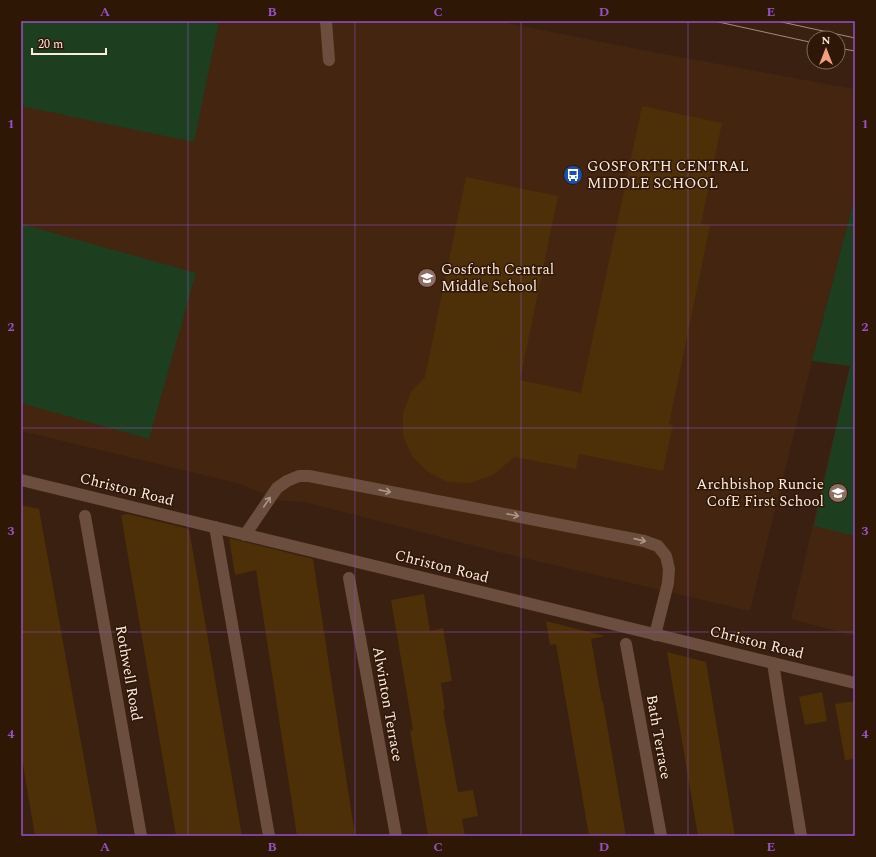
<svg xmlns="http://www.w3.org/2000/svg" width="876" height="857" font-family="Spectral,serif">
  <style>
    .built { fill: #442510 }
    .green { fill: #1d3f1f }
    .building { fill: #4d2f08 }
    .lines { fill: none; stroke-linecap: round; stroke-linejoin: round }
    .lane { stroke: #6b4e3d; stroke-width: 12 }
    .street { stroke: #6b4e3d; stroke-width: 12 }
    .tram { stroke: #a18b7e; stroke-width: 1 }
    .oneway { stroke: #ad9587 }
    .grid { fill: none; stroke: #9552c6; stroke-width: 1; stroke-opacity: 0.55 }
    .labels { text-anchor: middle; stroke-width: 3; stroke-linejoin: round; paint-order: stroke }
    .poi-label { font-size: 15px; fill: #fdebe1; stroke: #2f1706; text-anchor: start }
    .street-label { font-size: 15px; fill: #fdebe1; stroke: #2f1706 }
    .neatline { fill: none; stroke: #9552c6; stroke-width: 1.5 }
    .grid-label { font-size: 13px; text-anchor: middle; font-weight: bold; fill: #9552c6 }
  </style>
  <rect width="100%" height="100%" fill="#3a2010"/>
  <path class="built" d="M 21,21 L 497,21 L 637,49 L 821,83 L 855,89 L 855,196 L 812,361 L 750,611 L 498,552 L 305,502 L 282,501 L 251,489 L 241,484 L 21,431 Z
    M 850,366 L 855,367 L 855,636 L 791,619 Z"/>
  <path class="green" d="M 21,21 L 219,21 L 194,142 L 21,106 Z
    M 855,196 L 855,536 L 814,526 L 850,366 L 812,361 Z
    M 21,224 L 196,273 L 149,439 L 21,403 Z"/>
  <path class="building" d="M 642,106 L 722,123 L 701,224 L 710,226 L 669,424 L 673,425 L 663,471 L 579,454 L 576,469 L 515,457 L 493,475 L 471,483 L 448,482 L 428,472 L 412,456 L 403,436 L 403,413 L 411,392 L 425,377 L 466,177 L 558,196 L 520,380 L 581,393 Z
    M 21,505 L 39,509 L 98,836 L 35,836 L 21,753 Z
    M 128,514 L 189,529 L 242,836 L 176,836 L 121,515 Z
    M 229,538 L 313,559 L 355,836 L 297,836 L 256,570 L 235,575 Z
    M 424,594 L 430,631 L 443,628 L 452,681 L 441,683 L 445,710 L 443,710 L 458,792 L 473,790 L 478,816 L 462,819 L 465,836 L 428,836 L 410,731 L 413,730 L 391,600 Z
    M 546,621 L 605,636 L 591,639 L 602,702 L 603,702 L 626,836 L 589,836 L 556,644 L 550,645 Z
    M 667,652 L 706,662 L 735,836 L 698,836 Z
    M 822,692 L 827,721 L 805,725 L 799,697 Z
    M 855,701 L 855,759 L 845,760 L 835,704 Z"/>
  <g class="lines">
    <path class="lane" d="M 326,21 L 329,60
      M 215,527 L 269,836
      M 245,535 L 277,488 L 287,481 L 299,476 L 309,476 L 644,541 L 658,546 L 666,556 L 669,569 L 668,583 L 655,635
      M 773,663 L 780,708 L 801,836"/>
    <path class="street" d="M 21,480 L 855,683
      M 85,516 L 141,836
      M 349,578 L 396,836
      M 626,644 L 661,836"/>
    <path class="tram" d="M 714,21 L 814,43
      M 777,21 L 855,38
      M 838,48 L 855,51"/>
  </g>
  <defs><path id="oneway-shaft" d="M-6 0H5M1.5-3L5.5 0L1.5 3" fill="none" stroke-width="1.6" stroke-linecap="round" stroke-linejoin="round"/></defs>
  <g class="oneway">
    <use href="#oneway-shaft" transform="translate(385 491) rotate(11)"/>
    <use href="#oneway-shaft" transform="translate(267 502) rotate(-56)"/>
    <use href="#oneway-shaft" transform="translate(513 515) rotate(11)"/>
    <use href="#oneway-shaft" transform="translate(640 540) rotate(13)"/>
  </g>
  <path class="grid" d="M 188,21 L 188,836M 355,21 L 355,836M 521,21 L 521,836M 688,21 L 688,836M 21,225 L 855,225M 21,428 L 855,428M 21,632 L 855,632"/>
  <defs>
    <symbol id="bus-disc" viewBox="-11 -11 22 22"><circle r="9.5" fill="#1a4fb4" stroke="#2f1706"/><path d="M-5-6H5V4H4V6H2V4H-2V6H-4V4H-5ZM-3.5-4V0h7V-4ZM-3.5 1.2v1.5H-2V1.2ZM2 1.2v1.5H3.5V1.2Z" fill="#fff"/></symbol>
    <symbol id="school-disc" viewBox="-11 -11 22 22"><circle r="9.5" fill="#8d6e63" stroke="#2f1706"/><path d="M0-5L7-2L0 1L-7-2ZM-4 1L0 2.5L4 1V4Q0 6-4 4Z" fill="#fff"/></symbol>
  </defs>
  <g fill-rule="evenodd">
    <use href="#bus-disc" x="562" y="164" width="22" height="22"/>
    <use href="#school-disc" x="416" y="267" width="22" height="22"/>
    <use href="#school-disc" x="827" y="482" width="22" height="22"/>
  </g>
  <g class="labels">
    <g class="poi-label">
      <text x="587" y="171">GOSFORTH CENTRAL<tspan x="587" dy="17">MIDDLE SCHOOL</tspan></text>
      <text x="441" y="274">Gosforth Central<tspan x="441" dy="17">Middle School</tspan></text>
      <text x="824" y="489" text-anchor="end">Archbishop Runcie<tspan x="824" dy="17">CofE First School</tspan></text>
    </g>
    <g class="street-label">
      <text transform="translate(127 489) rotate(14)" y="5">Christon Road</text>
      <text transform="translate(442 566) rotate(14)" y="5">Christon Road</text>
      <text transform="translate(757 642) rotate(14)" y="5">Christon Road</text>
      <text transform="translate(129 673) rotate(80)" y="5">Rothwell Road</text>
      <text transform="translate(388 704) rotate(80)" y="5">Alwinton Terrace</text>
      <text transform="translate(659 737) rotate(80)" y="5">Bath Terrace</text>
    </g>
  </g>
  <rect width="876" height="857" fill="none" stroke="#2f1706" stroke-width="44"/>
  <g transform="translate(826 50)"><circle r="19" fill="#2f1706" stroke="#816c5e"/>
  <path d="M0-3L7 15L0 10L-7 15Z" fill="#f39f82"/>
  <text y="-6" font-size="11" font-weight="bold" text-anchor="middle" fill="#fdebe1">N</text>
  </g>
  <path d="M32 48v6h74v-6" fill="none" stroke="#fdebe1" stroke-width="2"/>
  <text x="38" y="48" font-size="12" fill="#fdebe1" stroke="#2f1706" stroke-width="3" paint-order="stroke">20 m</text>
  <rect x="22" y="22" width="832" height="813" class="neatline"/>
  <g class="grid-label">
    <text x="105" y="16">A</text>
    <text x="272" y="16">B</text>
    <text x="438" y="16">C</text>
    <text x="604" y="16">D</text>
    <text x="771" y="16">E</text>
    <text x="11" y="128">1</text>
    <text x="865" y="128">1</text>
    <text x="11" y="331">2</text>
    <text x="865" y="331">2</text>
    <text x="11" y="535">3</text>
    <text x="865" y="535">3</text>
    <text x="11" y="738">4</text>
    <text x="865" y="738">4</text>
    <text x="105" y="851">A</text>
    <text x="272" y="851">B</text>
    <text x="438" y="851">C</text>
    <text x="604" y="851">D</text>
    <text x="771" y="851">E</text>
  </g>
</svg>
